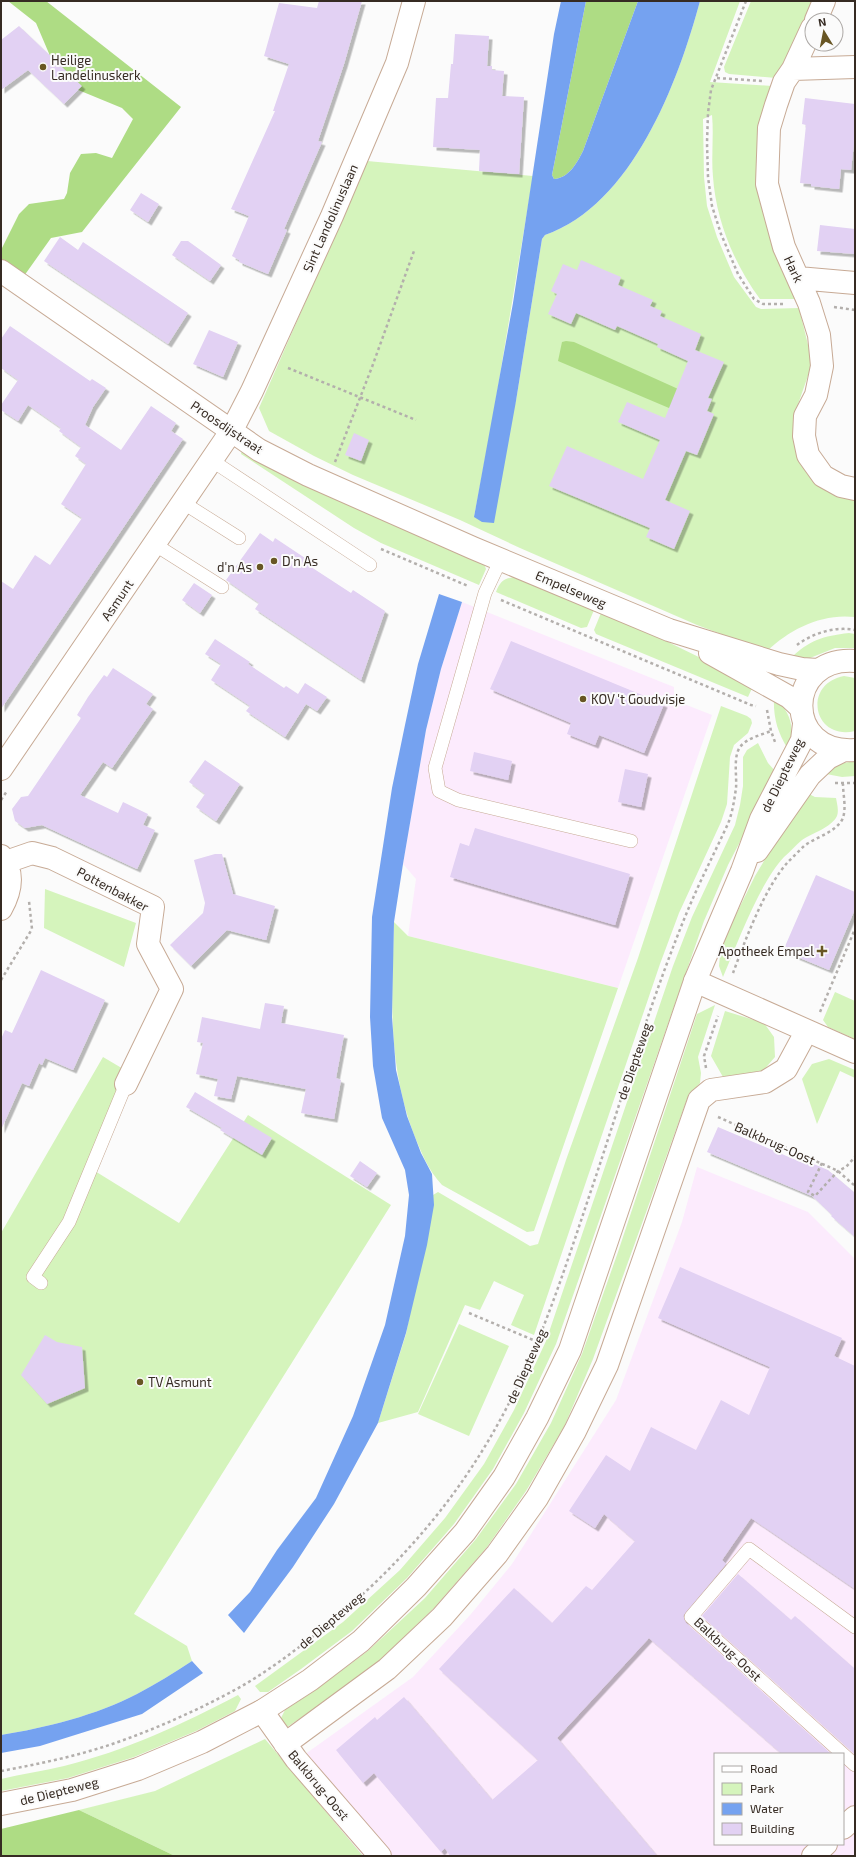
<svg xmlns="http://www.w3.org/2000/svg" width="856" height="1857" font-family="'Exo 2',sans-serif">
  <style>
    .industrial { fill: #fcebfd; fill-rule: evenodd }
    .green { fill: #d5f4bc }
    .forest { fill: #aedc84 }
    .water { fill: #75a2f0 }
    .building { fill: #e2d1f3; filter: url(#shadow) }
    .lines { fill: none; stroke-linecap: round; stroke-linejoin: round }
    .lane-casing { stroke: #c7aa95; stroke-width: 14 }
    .street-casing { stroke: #c7aa95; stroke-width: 24 }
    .secondary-casing { stroke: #c7aa95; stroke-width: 24 }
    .path { stroke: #b3afac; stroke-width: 2.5; stroke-dasharray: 3 3; stroke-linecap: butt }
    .lane { stroke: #fff; stroke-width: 13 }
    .street { stroke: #fff; stroke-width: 22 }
    .secondary { stroke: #fff; stroke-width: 22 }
    .poi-dot { fill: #685624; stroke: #fbfbfb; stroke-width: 1.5 }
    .labels { text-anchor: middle; stroke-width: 4; stroke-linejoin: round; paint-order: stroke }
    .poi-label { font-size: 13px; fill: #362b23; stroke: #fbfbfb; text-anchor: start }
    .street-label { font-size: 13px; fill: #362b23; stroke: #fbfbfb }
  </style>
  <defs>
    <filter id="shadow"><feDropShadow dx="3.5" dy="3.5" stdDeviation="0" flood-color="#0004"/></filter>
  </defs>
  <rect width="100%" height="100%" fill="#fbfbfb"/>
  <path class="industrial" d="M 462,602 L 674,687 L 674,700 L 712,715 L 618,988 L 408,936 L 416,879 L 403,864 L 426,730 L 441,669 Z
    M 697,1167 L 808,1212 L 855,1259 L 855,1856 L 333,1856 L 269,1780 L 413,1677 L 471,1614 L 512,1564 L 616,1400 L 682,1222 ZM 715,1754 L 843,1754 L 843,1844 L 715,1844 Z"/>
  <path class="green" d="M 700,1 L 740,1 L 710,82 L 772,86 L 759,184 L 765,218 L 796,299 L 760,299 C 734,264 716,220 713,177 C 711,156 714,136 712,115 L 703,119 L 704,177 L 707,206 L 717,237 L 734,277 L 756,307 L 761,309 L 799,308 L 810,353 L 811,367 L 795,413 L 793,427 L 797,454 L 855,498 L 855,617 C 822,613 790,629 767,651 L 697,625 L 520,548 L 460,520 L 353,475 L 314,456 L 269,431 L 259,408 L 367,161 L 533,176 L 493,417 L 474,517 L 516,401 L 542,239 L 545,235 C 632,205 678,83 700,1 Z
    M 751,1 L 813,1 L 776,78 L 729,74 L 725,72 L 724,67 Z
    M 242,450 L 484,564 L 486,569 L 479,585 L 381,543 L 354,528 L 241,454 Z
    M 514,577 L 594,610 L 587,627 L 581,628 L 496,592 C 500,582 503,579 514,577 Z
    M 601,613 L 666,641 L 754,684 L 748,697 L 596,634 L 594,630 Z
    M 849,633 L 855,634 L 855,648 L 835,648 L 805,660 L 790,659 C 809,640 823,636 849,633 Z
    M 844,676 L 855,678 L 855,731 C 813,741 802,684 844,676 Z
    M 774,696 C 790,713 796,725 788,749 C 777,732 773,716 774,696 Z
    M 721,706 L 747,716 L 751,719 L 752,723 L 748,733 L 734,745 L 730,757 L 727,804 L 721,822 L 679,913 L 660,964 L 534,1335 L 511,1325 L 524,1295 L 494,1281 L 480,1310 L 465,1305 L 418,1412 L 378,1423 L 406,1334 L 433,1195 L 438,1192 L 530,1246 L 538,1244 L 566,1160 L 638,958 Z
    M 758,743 L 768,763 L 776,772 L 728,865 L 704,921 L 556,1344 L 524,1413 L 493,1469 L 454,1524 L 407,1578 L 352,1631 L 301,1669 L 268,1692 L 260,1692 L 255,1686 L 343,1622 L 400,1570 L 445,1518 L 484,1464 L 514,1410 L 546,1341 L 673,966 L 692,917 L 735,825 L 740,805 L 743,786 L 743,757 L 747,750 Z
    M 855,761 L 855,776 L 842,777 L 821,773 L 833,765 Z
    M 805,792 L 815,797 L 836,798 C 837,804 839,810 837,816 C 831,828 812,833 802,840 C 796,845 790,852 784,857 C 759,884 738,942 723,977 L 719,966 L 721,945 L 755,876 Z
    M 45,889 L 136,923 L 124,967 L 44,928 Z
    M 394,922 L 408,936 L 618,988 L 534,1231 L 527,1232 L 442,1185 C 428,1170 421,1152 413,1132 C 387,1061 392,997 394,922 Z
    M 835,992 L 855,1001 L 855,1039 L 828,1027 L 823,1020 Z
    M 715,1005 L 698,1057 L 701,1073 L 700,1083 L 687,1099 L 593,1359 L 564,1427 L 526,1491 L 487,1547 L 434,1608 L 379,1661 L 326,1701 L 284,1729 L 281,1718 L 285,1710 L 317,1689 L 369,1650 L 425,1598 L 476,1539 L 516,1484 L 551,1423 L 582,1354 L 618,1252 L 697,1014 Z
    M 725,1011 L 764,1023 L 774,1037 L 775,1057 L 762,1072 L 723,1077 L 711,1056 Z
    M 103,1057 L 125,1070 L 90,1168 L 179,1223 L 248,1115 L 391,1205 L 134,1614 L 187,1646 L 192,1661 C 174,1673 156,1684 137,1694 C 97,1715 45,1728 1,1735 L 1,1233 Z
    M 829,1059 L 855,1070 L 855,1078 L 840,1071 L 817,1124 L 802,1079 L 812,1064 Z
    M 459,1324 L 509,1346 L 469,1436 L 418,1414 Z
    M 238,1695 L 241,1699 L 235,1711 L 196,1731 L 134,1757 L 68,1778 L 1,1791 L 1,1779 C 22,1774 43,1771 64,1766 C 125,1751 183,1724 238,1695 Z
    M 265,1739 L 363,1856 L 175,1856 L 79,1810 L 155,1791 Z"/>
  <path class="forest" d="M 8,1 L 46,1 L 181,107 L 82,232 L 51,238 L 24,276 L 1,260 L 1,250 L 19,214 L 29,204 L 64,199 L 67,193 L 70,173 L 81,154 L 96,153 L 112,158 L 133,119 L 122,108 L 71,87 L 59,77 L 36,23 Z
    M 586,1 L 638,1 L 583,151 C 577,163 569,178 554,179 L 552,175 Z
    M 566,341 L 574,342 L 707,402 L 702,422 L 558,361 L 562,342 Z
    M 79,1810 L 175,1856 L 1,1856 L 1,1829 Z"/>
  <path class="water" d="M 561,1 L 586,1 L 552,175 L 554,179 C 569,178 577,163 583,151 L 638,1 L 700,1 C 678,83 632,205 545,235 L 542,239 L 516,401 L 494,523 L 482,522 L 474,517 L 513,303 L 554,34 Z
    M 439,594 L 462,602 L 441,669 L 426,730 L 403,864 L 394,922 L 392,1017 L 396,1070 L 407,1116 L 421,1153 L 432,1174 L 434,1205 L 427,1245 L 406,1333 L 378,1423 L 334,1504 L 293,1567 L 244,1633 L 228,1615 L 250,1592 L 277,1550 L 316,1498 L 353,1416 L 385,1325 L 405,1236 L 409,1195 L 405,1170 L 382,1118 L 373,1066 L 370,1017 L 372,917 L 392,788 L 405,725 L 418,664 Z
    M 192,1661 L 203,1673 L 142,1714 L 40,1746 L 1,1753 L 1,1735 C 45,1728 97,1715 137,1694 C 156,1684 174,1673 192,1661 Z"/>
  <path class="building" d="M 319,1 L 362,1 L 344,64 L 318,141 L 322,142 L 284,229 L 287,230 L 268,274 L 239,262 L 239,260 L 232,256 L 249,216 L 231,209 L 275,111 L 273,111 L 289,64 L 264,56 L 279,3 L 317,8 Z
    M 19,26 L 82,86 L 64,104 L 28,70 L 1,90 L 1,40 Z
    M 455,34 L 489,36 L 487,66 L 492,66 L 492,70 L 504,71 L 502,96 L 524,97 L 519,174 L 479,171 L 480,150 L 433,147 L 436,98 L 448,98 L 451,64 L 453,64 Z
    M 805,98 L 855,104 L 855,134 L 851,170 L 841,169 L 839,189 L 811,186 L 811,184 L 800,183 L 806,125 L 802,124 Z
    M 141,193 L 159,204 L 148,222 L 130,210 Z
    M 820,225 L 855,229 L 855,254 L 817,251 Z
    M 60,237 L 78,250 L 83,242 L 188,313 L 168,344 L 44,261 Z
    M 181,241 L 188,241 L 221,265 L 210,281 L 172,255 Z
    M 581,260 L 621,277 L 618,285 L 653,300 L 650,306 L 662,311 L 660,316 L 701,334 L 695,350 L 724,362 L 708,398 L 712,399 L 707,411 L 714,414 L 697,455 L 686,451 L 665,500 L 690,511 L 674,549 L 646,537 L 650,528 L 549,486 L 567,446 L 643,479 L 660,440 L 618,422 L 627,402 L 665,418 L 688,361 L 657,347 L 658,344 L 617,326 L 615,330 L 576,313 L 571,324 L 548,314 L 557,294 L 551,291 L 563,264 L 577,270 Z
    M 10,326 L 90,381 L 92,379 L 106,388 L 93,407 L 85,425 L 121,450 L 151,406 L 176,423 L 171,431 L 183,439 L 1,709 L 1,581 L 13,589 L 35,555 L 50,565 L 82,518 L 61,504 L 86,464 L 75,456 L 81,447 L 59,431 L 61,428 L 28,405 L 18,421 L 1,410 L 1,405 L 18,380 L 1,368 L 1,339 Z
    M 209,330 L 238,342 L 223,377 L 193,364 Z
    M 354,433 L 369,440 L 361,461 L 345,455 Z
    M 260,533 L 273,542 L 275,538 L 311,562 L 308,565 L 351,593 L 353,590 L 385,611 L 361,680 L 255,609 L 259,603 L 226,580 Z
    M 194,583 L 212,595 L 200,613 L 182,600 Z
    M 215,639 L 250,662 L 248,664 L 284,688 L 286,686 L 298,694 L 305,683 L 327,697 L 317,711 L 306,704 L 285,737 L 246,711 L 250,706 L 211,680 L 221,664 L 205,654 Z
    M 511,641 L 664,704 L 644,753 L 599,735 L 595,745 L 567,734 L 571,723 L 490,689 Z
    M 113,668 L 153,694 L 146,704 L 153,709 L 112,768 L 103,762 L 80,795 L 118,813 L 123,802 L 148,814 L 143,825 L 155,830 L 137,869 L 42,825 L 25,828 L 15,821 L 12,809 L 21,797 L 28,796 L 81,718 L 77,715 L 88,697 L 104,675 L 107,677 Z
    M 474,752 L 512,761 L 508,780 L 470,771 Z
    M 205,760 L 240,784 L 216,821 L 196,807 L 205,794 L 189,782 Z
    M 625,769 L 648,774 L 641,807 L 618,802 Z
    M 475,828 L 630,874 L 615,925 L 450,877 L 460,843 L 469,846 Z
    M 215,854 L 222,854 L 233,894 L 275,906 L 266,940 L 227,930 L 191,966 L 170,945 L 203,913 L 205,903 L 194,860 Z
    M 816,875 L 855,892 L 855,909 L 829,970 L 783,951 Z
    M 41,970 L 105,1000 L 73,1070 L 45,1058 L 42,1065 L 39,1063 L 29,1086 L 22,1083 L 1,1130 L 1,1039 L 5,1030 L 12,1033 Z
    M 265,1003 L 284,1006 L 281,1023 L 344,1035 L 336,1078 L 341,1080 L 334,1119 L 301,1113 L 306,1089 L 237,1076 L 231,1099 L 214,1096 L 218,1079 L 196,1074 L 203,1043 L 197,1042 L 202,1017 L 260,1029 Z
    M 195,1092 L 272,1138 L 262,1155 L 220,1130 L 222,1128 L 186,1107 Z
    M 718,1127 L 803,1163 L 804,1160 L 828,1170 L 855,1193 L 855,1237 L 831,1216 L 832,1215 L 812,1196 L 707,1152 Z
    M 360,1161 L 377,1173 L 367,1187 L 350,1176 Z
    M 680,1267 L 842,1338 L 834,1356 L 855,1366 L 855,1589 L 751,1518 L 722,1560 L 726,1564 L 683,1616 L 686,1623 L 831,1754 L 782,1754 L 649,1638 L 557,1738 L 657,1856 L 450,1856 L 445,1848 L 441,1852 L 374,1773 L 363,1783 L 336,1750 L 375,1717 L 377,1720 L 404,1697 L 492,1800 L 538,1760 L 439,1669 L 514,1588 L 552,1623 L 586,1586 L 592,1590 L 635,1541 L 604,1514 L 595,1528 L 569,1511 L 606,1455 L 630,1471 L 651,1427 L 696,1450 L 721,1400 L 749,1415 L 770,1367 L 658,1318 Z
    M 45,1335 L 57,1342 L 82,1347 L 85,1388 L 47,1404 L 21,1375 Z
    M 738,1574 L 791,1620 L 795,1616 L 855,1669 L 855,1754 L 702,1616 Z"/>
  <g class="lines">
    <defs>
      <path id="lane" d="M 211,460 L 370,565
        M 182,502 L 239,538
        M 154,544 L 222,587
        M 501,559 L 485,593 L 435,768 L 439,791 L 458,800 L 631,841
        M 41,1283 L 33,1277 L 69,1222 L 126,1084
        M 855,1627 L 749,1549 L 691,1617 L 855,1765"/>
      <path id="street" d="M 816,20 L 824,1
        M 812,28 L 793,69 L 784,82 L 776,105 L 769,128 L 767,184 L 784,247 L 809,303 L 819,335 L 822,366 L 816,395 L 805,416 L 804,436 L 808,455 L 823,476 L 841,486 L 855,489
        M 793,69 L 855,67
        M 1,271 L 259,450 L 308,475 L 473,548 L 669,630 L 779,664 L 802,669 L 818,670
        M 798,278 L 855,283
        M 710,653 L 789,697 L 801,708
        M 1,769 L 232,430 L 252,391 L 332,216 L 397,63 L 414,1
        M 1,856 C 15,873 11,891 1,909
        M 6,862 L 32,853 L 52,858 L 153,907 L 148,944 L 172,989 L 126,1084
        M 695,981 L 855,1052
        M 262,1711 L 296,1759 L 380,1856
        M 285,1744 L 387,1669 L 442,1617 L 497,1554 L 537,1498 L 575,1431 L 607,1365 L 699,1100 L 711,1090 L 765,1082 L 786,1069 L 806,1032
        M 843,1828 L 855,1817
        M 813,1856 L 826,1844"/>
      <path id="secondary" d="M 855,661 C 784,656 783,755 855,750
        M 757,851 L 810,775 L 828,758 L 842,751
        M 1,1804 L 72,1790 L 138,1769 L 202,1742 L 262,1711 L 310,1680 L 361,1641 L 416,1587 L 465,1532 L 504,1477 L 537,1418 L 570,1350 L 695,981 L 742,871 L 761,819 L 802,740 L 804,724"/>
    </defs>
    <use href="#lane" class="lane-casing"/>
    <use href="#street" class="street-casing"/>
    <use href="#secondary" class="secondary-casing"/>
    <path class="path" d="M 746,1 L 711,90 L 708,113 L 707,143 L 708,177 L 712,206 L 721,234 L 738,274 L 754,299 L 763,304 L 785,304
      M 717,78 L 762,81
      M 834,307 L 855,310
      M 288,368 L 416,420
      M 335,462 L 372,367 L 414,251
      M 381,549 L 468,586
      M 501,600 L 751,705 L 756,706
      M 797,645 C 813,633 835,626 855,630
      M 767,710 L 771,731 L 775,742
      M 835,783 L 855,783
      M 1,800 L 7,791
      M 733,973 C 745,941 765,886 789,861 C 794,856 799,851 804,846 C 816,837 834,833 842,820 C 847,810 843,795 843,784
      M 1,980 L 32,929 L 29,901
      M 820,1012 L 855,929
      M 706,1068 L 704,1056 L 718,1016
      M 718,1117 L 838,1171 L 855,1186
      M 822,1163 L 808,1192 L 815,1196 L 838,1171 L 846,1167 L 855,1157
      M 469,1313 L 538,1342
      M 1,1771 C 44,1763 87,1754 129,1738 C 167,1724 206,1706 242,1686 C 266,1672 289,1655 311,1638 C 393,1574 459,1500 507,1407 C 546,1333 570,1252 597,1173 C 625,1088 651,1000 685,917 C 697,887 712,858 726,828 C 732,816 734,802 736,788 C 737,776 733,757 740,747 C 747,738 761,735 771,731"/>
    <use href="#lane" class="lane"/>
    <use href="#street" class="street"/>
    <use href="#secondary" class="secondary"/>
  </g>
  <g class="poi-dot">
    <circle cx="43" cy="67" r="4"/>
    <circle cx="274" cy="561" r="4"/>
    <circle cx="260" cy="567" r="4"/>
    <circle cx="583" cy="699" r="4"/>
    <path d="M820 945h4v4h4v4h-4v4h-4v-4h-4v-4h4z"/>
    <circle cx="140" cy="1382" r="4"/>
  </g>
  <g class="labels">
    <g class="poi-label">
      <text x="51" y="65">Heilige<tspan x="51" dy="15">Landelinuskerk</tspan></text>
      <text x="282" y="566">D'n As</text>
      <text x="252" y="572" text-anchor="end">d'n As</text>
      <text x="591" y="704">KOV 't Goudvisje</text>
      <text x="814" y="956" text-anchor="end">Apotheek Empel</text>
      <text x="148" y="1387">TV Asmunt</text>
    </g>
    <g class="street-label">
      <text transform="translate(330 218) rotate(-66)" y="5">Sint Landolinuslaan</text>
      <text transform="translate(794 269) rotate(65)" y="5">Hark</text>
      <text transform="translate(227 427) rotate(34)" y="5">Proosdijstraat</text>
      <text transform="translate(571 589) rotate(23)" y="5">Empelseweg</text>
      <text transform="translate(117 600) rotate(-56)" y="5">Asmunt</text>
      <text transform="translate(782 775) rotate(-64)" y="5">de Diepteweg</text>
      <text transform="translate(113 889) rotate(28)" y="5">Pottenbakker</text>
      <text transform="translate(634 1061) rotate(-71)" y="5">de Diepteweg</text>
      <text transform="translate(775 1143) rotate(24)" y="5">Balkbrug-Oost</text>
      <text transform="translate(526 1366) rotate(-66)" y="5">de Diepteweg</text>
      <text transform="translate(331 1620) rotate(-40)" y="5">de Diepteweg</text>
      <text transform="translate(728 1649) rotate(43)" y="5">Balkbrug-Oost</text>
      <text transform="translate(319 1785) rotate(50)" y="5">Balkbrug-Oost</text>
      <text transform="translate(59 1791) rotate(-14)" y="5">de Diepteweg</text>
    </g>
  </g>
  <rect width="856" height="1857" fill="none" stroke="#362b23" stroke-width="4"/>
  <rect x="714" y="1753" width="130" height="92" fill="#fbfbfb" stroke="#aca8a5"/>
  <rect x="722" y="1766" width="20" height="6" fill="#ffffff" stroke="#aca8a5"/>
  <text x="750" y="1773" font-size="12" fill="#362b23">Road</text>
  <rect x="722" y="1783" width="20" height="12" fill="#d5f4bc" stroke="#aca8a5"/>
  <text x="750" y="1793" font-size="12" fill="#362b23">Park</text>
  <rect x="722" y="1803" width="20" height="12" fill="#75a2f0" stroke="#aca8a5"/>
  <text x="750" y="1813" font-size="12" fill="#362b23">Water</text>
  <rect x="722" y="1823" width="20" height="12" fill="#e2d1f3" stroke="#aca8a5"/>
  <text x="750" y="1833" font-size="12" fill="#362b23">Building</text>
  <g transform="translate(824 32) rotate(350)"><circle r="19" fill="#fbfbfb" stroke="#aca8a5"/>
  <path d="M0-3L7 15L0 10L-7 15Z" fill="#685624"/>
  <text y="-6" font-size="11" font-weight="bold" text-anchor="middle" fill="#362b23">N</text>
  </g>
</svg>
